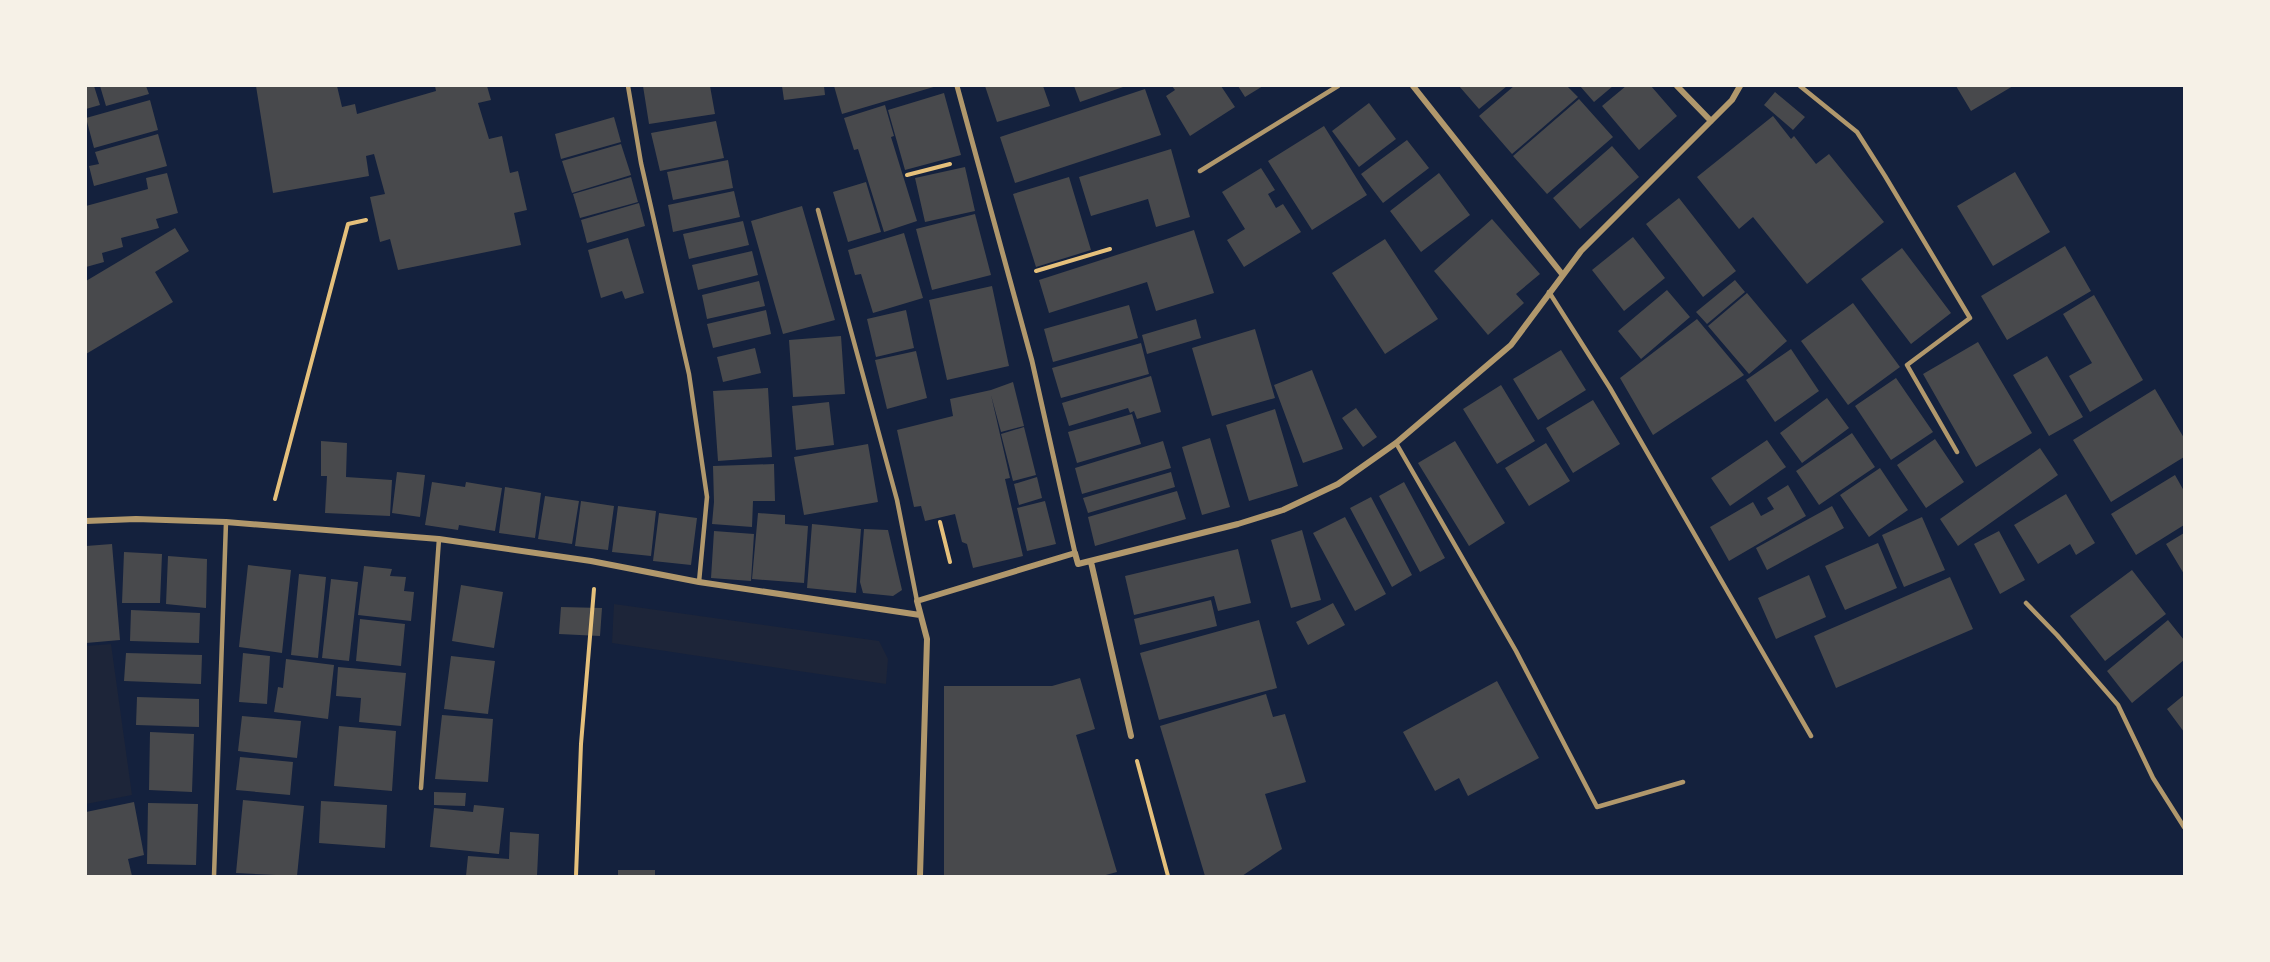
<svg xmlns="http://www.w3.org/2000/svg" width="2270" height="962" font-family="'DM Sans',sans-serif">
  <style>
    .green { fill: #1d2539 }
    .building { fill: #48494c }
    .lines { fill: none; stroke-linecap: round; stroke-linejoin: round }
    .path { stroke: #e5c07b; stroke-width: 4 }
    .service { stroke: #b1986c; stroke-width: 4.5 }
    .pedestrian { stroke: #b1986c; stroke-width: 5 }
    .minor { stroke: #b1986c; stroke-width: 6 }
  </style>
  <rect width="100%" height="100%" fill="#14213d"/>
  <path class="green" d="M 614,604 L 879,641 L 888,659 L 886,684 L 612,643 Z
    M 111,644 L 132,795 L 86,804 L 86,646 Z"/>
  <path class="building" d="M 86,86 L 94,86 L 100,105 L 86,109 Z
    M 100,86 L 146,86 L 149,94 L 106,106 Z
    M 256,86 L 337,86 L 342,107 L 355,104 L 357,114 L 436,91 L 435,86 L 487,86 L 491,100 L 478,103 L 489,139 L 502,136 L 510,173 L 518,171 L 527,210 L 514,213 L 521,245 L 398,270 L 390,239 L 380,242 L 370,197 L 385,194 L 374,154 L 366,156 L 369,176 L 273,193 Z
    M 643,86 L 710,86 L 715,114 L 649,124 Z
    M 782,86 L 824,86 L 825,95 L 784,100 Z
    M 834,86 L 937,86 L 842,114 Z
    M 985,86 L 1043,86 L 1050,106 L 997,122 Z
    M 1074,86 L 1126,86 L 1080,102 Z
    M 1172,86 L 1221,86 L 1235,107 L 1190,136 L 1166,96 L 1175,90 Z
    M 1238,86 L 1263,86 L 1245,97 Z
    M 1459,86 L 1507,86 L 1479,109 Z
    M 1514,86 L 1567,86 L 1578,97 L 1512,154 L 1479,116 Z
    M 1580,86 L 1613,86 L 1594,102 Z
    M 1626,86 L 1651,86 L 1677,116 L 1639,150 L 1602,106 Z
    M 1956,86 L 2013,86 L 1971,111 Z
    M 1145,89 L 1161,135 L 1015,183 L 1000,137 Z
    M 1775,92 L 1805,117 L 1793,130 L 1764,105 Z
    M 944,93 L 961,155 L 905,170 L 888,110 Z
    M 1579,99 L 1613,137 L 1547,194 L 1513,156 Z
    M 150,100 L 158,130 L 94,148 L 86,118 Z
    M 1369,103 L 1396,139 L 1359,167 L 1332,131 Z
    M 885,105 L 894,136 L 891,137 L 917,221 L 884,232 L 858,149 L 854,150 L 844,118 Z
    M 1773,116 L 1791,139 L 1794,136 L 1816,164 L 1829,154 L 1884,222 L 1807,284 L 1753,217 L 1739,229 L 1697,177 Z
    M 614,117 L 621,142 L 561,159 L 555,134 Z
    M 716,121 L 724,158 L 660,171 L 651,133 Z
    M 1324,126 L 1367,195 L 1312,230 L 1268,161 Z
    M 158,134 L 167,166 L 94,186 L 89,166 L 99,164 L 95,152 Z
    M 1407,140 L 1429,168 L 1383,203 L 1361,174 Z
    M 621,144 L 631,175 L 572,193 L 562,161 Z
    M 1612,146 L 1639,177 L 1580,229 L 1553,198 Z
    M 1171,149 L 1190,217 L 1156,227 L 1148,199 L 1091,216 L 1079,177 Z
    M 728,160 L 733,188 L 673,200 L 667,172 Z
    M 965,167 L 975,211 L 925,222 L 915,178 Z
    M 1261,168 L 1275,190 L 1268,194 L 1276,208 L 1283,204 L 1301,232 L 1244,267 L 1227,240 L 1245,229 L 1222,192 Z
    M 2015,172 L 2050,232 L 1993,266 L 1957,206 Z
    M 167,173 L 178,213 L 156,219 L 159,228 L 121,238 L 123,247 L 102,253 L 104,262 L 86,267 L 86,206 L 148,189 L 146,178 Z
    M 1439,173 L 1470,215 L 1421,252 L 1390,211 Z
    M 631,177 L 638,202 L 580,218 L 573,194 Z
    M 1069,177 L 1091,250 L 1036,267 L 1013,194 Z
    M 866,182 L 881,232 L 848,242 L 833,192 Z
    M 734,191 L 740,217 L 673,232 L 668,205 Z
    M 1679,198 L 1736,271 L 1703,297 L 1646,224 Z
    M 639,203 L 645,226 L 587,243 L 581,220 Z
    M 802,206 L 835,320 L 783,334 L 751,221 Z
    M 975,214 L 991,275 L 932,290 L 916,229 Z
    M 1492,219 L 1540,274 L 1516,294 L 1524,303 L 1488,335 L 1434,271 Z
    M 743,221 L 749,245 L 689,259 L 683,234 Z
    M 175,228 L 189,251 L 155,272 L 173,302 L 86,354 L 86,281 Z
    M 1194,230 L 1214,293 L 1156,311 L 1147,282 L 1049,313 L 1039,280 Z
    M 904,233 L 923,298 L 873,313 L 861,274 L 855,275 L 848,250 Z
    M 1633,237 L 1665,278 L 1624,311 L 1592,270 Z
    M 628,238 L 644,293 L 625,299 L 622,291 L 601,298 L 588,250 Z
    M 1385,239 L 1438,319 L 1385,354 L 1332,273 Z
    M 2065,246 L 2091,291 L 2007,340 L 1981,296 Z
    M 1902,248 L 1951,313 L 1911,344 L 1861,279 Z
    M 752,251 L 758,275 L 698,290 L 692,265 Z
    M 1735,280 L 1745,292 L 1707,324 L 1696,312 Z
    M 759,281 L 765,306 L 707,319 L 702,295 Z
    M 992,286 L 1009,366 L 947,380 L 929,300 Z
    M 1667,290 L 1690,317 L 1641,359 L 1618,331 Z
    M 1747,293 L 1787,341 L 1749,374 L 1708,326 Z
    M 2094,295 L 2143,380 L 2090,412 L 2069,376 L 2092,363 L 2063,314 Z
    M 1853,303 L 1900,367 L 1848,405 L 1801,341 Z
    M 1129,305 L 1138,338 L 1053,362 L 1044,329 Z
    M 766,310 L 771,334 L 713,348 L 707,324 Z
    M 906,310 L 914,348 L 876,357 L 867,319 Z
    M 1196,319 L 1201,338 L 1147,354 L 1142,335 Z
    M 1697,319 L 1744,375 L 1653,435 L 1620,378 Z
    M 1255,329 L 1275,398 L 1212,416 L 1192,348 Z
    M 841,336 L 845,394 L 793,397 L 789,340 Z
    M 1978,342 L 2032,433 L 1976,467 L 1923,374 Z
    M 1141,343 L 1149,374 L 1061,398 L 1052,368 Z
    M 755,348 L 761,373 L 723,382 L 717,357 Z
    M 1791,349 L 1819,391 L 1775,422 L 1746,380 Z
    M 1561,350 L 1586,390 L 1538,420 L 1513,379 Z
    M 916,351 L 927,398 L 887,409 L 875,360 Z
    M 2047,356 L 2083,417 L 2049,436 L 2013,375 Z
    M 1312,370 L 1343,449 L 1303,463 L 1274,385 Z
    M 1151,376 L 1161,412 L 1137,419 L 1134,411 L 1130,413 L 1128,408 L 1069,426 L 1062,403 Z
    M 1896,378 L 1933,432 L 1891,460 L 1855,406 Z
    M 1013,382 L 1024,426 L 1001,432 L 991,395 L 1010,478 L 1005,479 L 1023,556 L 973,568 L 967,544 L 962,542 L 955,514 L 925,521 L 921,506 L 914,507 L 897,430 L 953,416 L 950,399 L 991,390 Z
    M 1501,385 L 1535,441 L 1497,464 L 1463,409 Z
    M 768,388 L 772,457 L 718,461 L 713,391 Z
    M 2155,389 L 2184,438 L 2184,457 L 2111,502 L 2073,440 Z
    M 1827,398 L 1849,428 L 1802,463 L 1780,433 Z
    M 1593,400 L 1620,444 L 1573,473 L 1546,428 Z
    M 829,402 L 834,445 L 796,450 L 792,406 Z
    M 1356,408 L 1377,437 L 1363,447 L 1342,418 Z
    M 1275,409 L 1298,486 L 1249,501 L 1226,425 Z
    M 1132,414 L 1141,444 L 1077,463 L 1068,432 Z
    M 1024,427 L 1036,475 L 1013,481 L 1001,434 Z
    M 1852,433 L 1875,467 L 1819,505 L 1796,471 Z
    M 1210,438 L 1230,507 L 1202,515 L 1182,447 Z
    M 1935,439 L 1964,482 L 1926,508 L 1897,465 Z
    M 1767,440 L 1786,467 L 1730,506 L 1711,478 Z
    M 321,441 L 347,443 L 346,477 L 392,480 L 390,516 L 325,513 L 327,476 L 321,476 Z
    M 1163,441 L 1171,468 L 1082,494 L 1075,468 Z
    M 1455,441 L 1505,523 L 1469,546 L 1418,463 Z
    M 1546,443 L 1570,481 L 1529,506 L 1505,468 Z
    M 868,444 L 878,502 L 804,515 L 794,457 Z
    M 2040,448 L 2058,475 L 1958,546 L 1940,519 Z
    M 774,464 L 775,501 L 753,501 L 752,527 L 712,524 L 714,502 L 713,466 Z
    M 1880,468 L 1908,510 L 1869,537 L 1840,495 Z
    M 397,472 L 425,475 L 420,517 L 392,513 Z
    M 1171,472 L 1175,487 L 1088,513 L 1083,498 Z
    M 2175,475 L 2184,491 L 2184,525 L 2136,555 L 2111,514 Z
    M 1037,477 L 1042,498 L 1019,505 L 1014,484 Z
    M 432,482 L 465,487 L 466,482 L 502,488 L 495,531 L 459,525 L 458,530 L 425,525 Z
    M 1404,482 L 1445,558 L 1420,572 L 1379,496 Z
    M 1788,485 L 1806,516 L 1729,561 L 1710,527 L 1753,502 L 1761,516 L 1774,509 L 1767,498 Z
    M 505,487 L 541,493 L 535,538 L 499,533 Z
    M 1177,491 L 1186,519 L 1095,546 L 1088,517 Z
    M 2066,494 L 2095,543 L 2076,555 L 2070,544 L 2038,564 L 2014,525 Z
    M 545,496 L 579,501 L 572,544 L 538,539 Z
    M 1371,497 L 1412,575 L 1392,587 L 1350,508 Z
    M 581,501 L 614,506 L 608,550 L 575,546 Z
    M 1045,501 L 1056,544 L 1027,551 L 1017,508 Z
    M 618,506 L 656,511 L 651,556 L 612,552 Z
    M 1832,506 L 1844,528 L 1767,570 L 1756,548 Z
    M 659,513 L 697,518 L 691,565 L 653,561 Z
    M 758,513 L 785,515 L 785,524 L 808,526 L 804,583 L 752,579 Z
    M 1345,517 L 1386,594 L 1355,611 L 1313,533 Z
    M 1922,517 L 1945,570 L 1904,587 L 1882,535 Z
    M 812,524 L 861,529 L 856,593 L 807,588 Z
    M 864,529 L 888,530 L 902,590 L 893,596 L 863,593 L 860,582 Z
    M 1302,530 L 1321,600 L 1291,608 L 1271,540 Z
    M 714,531 L 754,534 L 751,581 L 711,578 Z
    M 1999,531 L 2025,580 L 2000,594 L 1974,544 Z
    M 2184,533 L 2184,574 L 2166,544 Z
    M 1878,543 L 1897,588 L 1845,610 L 1825,566 Z
    M 112,544 L 120,640 L 86,643 L 86,546 Z
    M 1238,549 L 1251,603 L 1218,611 L 1214,596 L 1134,615 L 1125,576 Z
    M 124,552 L 162,554 L 160,603 L 122,603 Z
    M 168,556 L 207,559 L 206,608 L 166,604 Z
    M 248,565 L 291,570 L 282,653 L 239,647 Z
    M 364,566 L 392,569 L 390,576 L 406,577 L 404,591 L 414,592 L 411,621 L 358,615 Z
    M 2132,570 L 2166,614 L 2105,661 L 2070,616 Z
    M 299,574 L 326,577 L 318,658 L 291,655 Z
    M 1809,575 L 1826,617 L 1776,639 L 1758,598 Z
    M 1950,577 L 1973,629 L 1836,688 L 1814,636 Z
    M 331,579 L 358,582 L 349,661 L 322,658 Z
    M 461,585 L 503,592 L 494,648 L 452,641 Z
    M 1211,600 L 1217,626 L 1140,645 L 1134,619 Z
    M 1333,603 L 1345,625 L 1308,645 L 1296,622 Z
    M 561,607 L 602,608 L 600,636 L 559,634 Z
    M 131,610 L 200,613 L 199,643 L 130,641 Z
    M 360,619 L 405,624 L 401,666 L 356,661 Z
    M 1259,620 L 1277,688 L 1159,720 L 1140,653 Z
    M 2168,620 L 2184,640 L 2184,660 L 2132,703 L 2107,671 Z
    M 126,653 L 202,655 L 201,684 L 124,681 Z
    M 243,653 L 270,656 L 267,704 L 239,702 Z
    M 451,656 L 495,661 L 488,714 L 444,709 Z
    M 286,659 L 334,665 L 328,719 L 274,712 L 278,687 L 283,688 Z
    M 338,667 L 406,673 L 401,726 L 359,722 L 361,698 L 336,696 Z
    M 1080,678 L 1095,729 L 1076,735 L 1117,872 L 1102,876 L 944,876 L 944,686 L 1052,686 Z
    M 1497,681 L 1539,758 L 1468,796 L 1459,778 L 1435,791 L 1403,732 Z
    M 1266,694 L 1273,717 L 1285,714 L 1306,782 L 1265,794 L 1282,849 L 1242,876 L 1205,876 L 1160,726 Z
    M 2184,695 L 2184,732 L 2167,709 Z
    M 137,697 L 199,699 L 199,727 L 136,725 Z
    M 442,715 L 493,719 L 488,782 L 435,779 Z
    M 242,716 L 301,721 L 297,758 L 238,751 Z
    M 339,726 L 396,731 L 392,791 L 334,786 Z
    M 150,732 L 194,734 L 192,792 L 149,790 Z
    M 240,757 L 293,762 L 290,795 L 236,790 Z
    M 434,792 L 466,793 L 465,806 L 434,805 Z
    M 243,800 L 304,806 L 297,876 L 236,873 Z
    M 321,801 L 387,805 L 385,848 L 319,843 Z
    M 134,802 L 144,855 L 128,859 L 132,876 L 86,876 L 86,812 Z
    M 148,803 L 198,804 L 196,865 L 147,864 Z
    M 474,805 L 504,808 L 499,854 L 430,847 L 434,808 L 473,812 Z
    M 510,832 L 539,834 L 537,876 L 466,876 L 468,856 L 509,859 Z
    M 618,870 L 655,870 L 655,876 L 618,876 Z"/>
  <g class="lines">
    <path class="path" d="M 907,175 L 950,164
      M 1036,271 L 1110,249
      M 275,499 L 348,224 L 366,220
      M 940,522 L 950,562
      M 1137,761 L 1168,876
      M 576,876 L 581,744 L 594,589"/>
    <path class="service" d="M 628,86 L 641,163 L 689,374 L 707,497 L 699,582
      M 1800,86 L 1857,132 L 1885,176 L 1970,318 L 1907,365 L 1957,452
      M 1200,171 L 1338,86
      M 818,210 L 897,500 L 917,601
      M 1549,292 L 1610,388 L 1811,736
      M 1396,443 L 1516,651 L 1597,807 L 1683,782
      M 2026,603 L 2057,635 L 2118,705 L 2153,778 L 2184,827
      M 421,788 L 439,539
      M 214,876 L 226,522"/>
    <path class="pedestrian" d="M 957,86 L 1032,361 L 1075,553"/>
    <path class="minor" d="M 1413,86 L 1562,274
      M 1677,86 L 1711,121
      M 86,521 L 136,519 L 226,522 L 439,539 L 591,561 L 699,582 L 920,615
      M 1091,562 L 1131,736
      M 920,876 L 927,639 L 917,601 L 1075,553 L 1078,564 L 1238,524 L 1283,510 L 1338,484 L 1396,443 L 1511,345 L 1581,251 L 1732,100 L 1740,86"/>
  </g>
  <rect width="2270" height="962" fill="none" stroke="#f6f1e7" stroke-width="174"/>
</svg>
